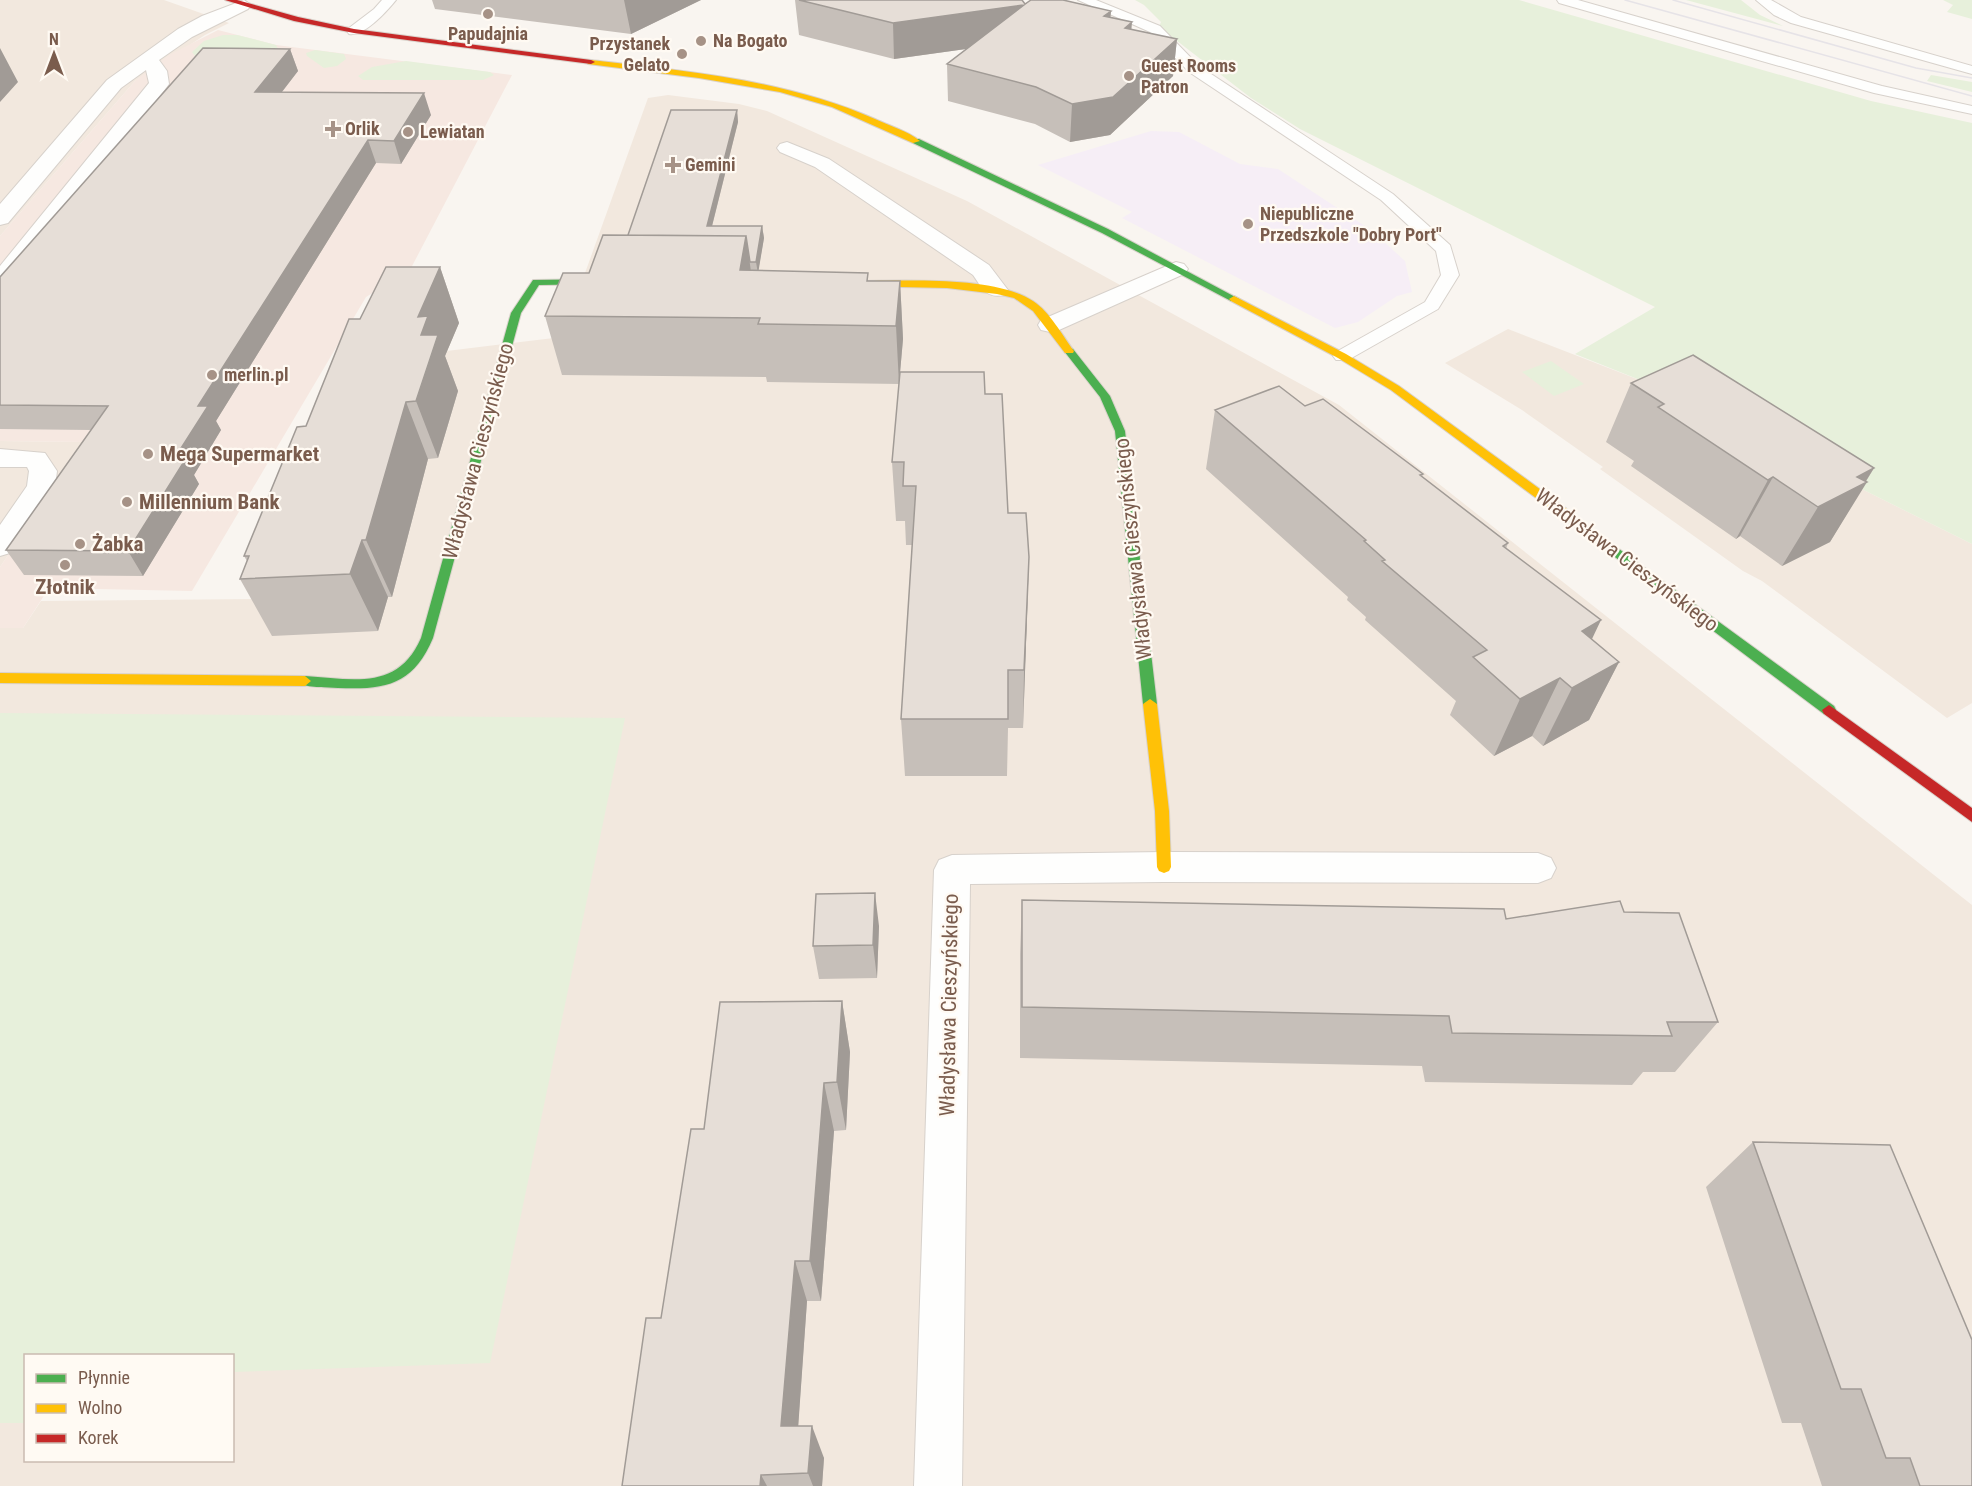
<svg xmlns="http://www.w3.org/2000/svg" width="1972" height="1486" font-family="'Roboto Condensed',sans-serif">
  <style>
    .residential { fill: #f2e8de; fill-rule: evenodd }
    .commercial { fill: #f6e8e1 }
    .education { fill: #f6eef6 }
    .green { fill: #e7f0db }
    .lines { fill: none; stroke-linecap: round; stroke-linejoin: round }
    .lane-casing { stroke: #d7d1cb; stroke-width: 2 }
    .street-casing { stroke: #d7d1cb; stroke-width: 2 }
    .fast-casing { stroke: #d9d2cb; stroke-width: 2 }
    .slow-casing { stroke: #d9d2cb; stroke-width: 2 }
    .jam-casing { stroke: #d9d2cb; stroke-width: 2 }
    .lane { fill: #fefefd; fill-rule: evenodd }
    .street { fill: #fefefd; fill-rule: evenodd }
    .fast { fill: #4caf50; fill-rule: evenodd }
    .slow { fill: #ffc107; fill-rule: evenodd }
    .jam { fill: #c62828; fill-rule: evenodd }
    .tram { stroke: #e6e3e7; stroke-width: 1.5 }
    .wall { fill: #c6bfb9 }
    .shaded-wall { fill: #a19b96 }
    .building { fill: #e6ded7; stroke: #a19b96; stroke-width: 1.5 }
    .poi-dot { fill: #a69286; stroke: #fffaf3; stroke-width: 2 }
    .labels { text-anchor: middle; stroke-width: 4.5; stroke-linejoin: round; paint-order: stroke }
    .far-poi-label { font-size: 18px; font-weight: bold; fill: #7a5c4d; stroke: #fffaf3; text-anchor: start }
    .street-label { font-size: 21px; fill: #7a5c4d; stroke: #fffaf3 }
    .poi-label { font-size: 21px; font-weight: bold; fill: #7a5c4d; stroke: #fffaf3; text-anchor: start }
  </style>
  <rect width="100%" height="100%" fill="#f9f5f0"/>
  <path class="residential" d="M 0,0 L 164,0 L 229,23 L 205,35 L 135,81 L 0,236 Z
    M 668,95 L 739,104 L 767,111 L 967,201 L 1339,405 L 1972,905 L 1972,1486 L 0,1486 L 0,628 L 23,628 L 41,601 L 265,599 L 373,360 L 562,337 L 648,98 ZM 26,1356 L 232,1356 L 232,1460 L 26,1460 Z
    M 1508,329 L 1655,386 L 1972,544 L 1972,703 L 1947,718 L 1762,581 L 1743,571 L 1600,469 L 1603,467 L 1522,410 L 1445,363 Z
    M 0,441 L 85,442 L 0,567 Z"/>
  <path class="commercial" d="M 218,30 L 276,45 L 512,75 L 410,270 L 366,297 L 192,591 L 49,588 L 23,628 L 0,628 L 0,567 L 85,442 L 0,441 L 0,236 L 135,81 L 169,55 Z"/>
  <path class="education" d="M 1151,131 L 1179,132 L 1240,164 L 1278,169 L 1371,230 L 1405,261 L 1412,292 L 1397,296 L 1358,322 L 1335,328 L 1122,218 L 1132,212 L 1038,165 Z"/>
  <path class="green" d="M 1135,0 L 1519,0 L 1871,101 L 1972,123 L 1972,544 L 1655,386 L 1575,354 L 1655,307 L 1300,129 L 1251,98 L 1159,27 L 1161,22 L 1144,5 Z
    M 1686,0 L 1741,0 L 1760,15 L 1783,26 Z
    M 1943,0 L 1972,0 L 1972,19 L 1947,12 L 1953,5 Z
    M 223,35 L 237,35 L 276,45 L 278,49 L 275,53 L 196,57 L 192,52 L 204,41 Z
    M 315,50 L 344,54 L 346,59 L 337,66 L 324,68 L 307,56 L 306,53 Z
    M 406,61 L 490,72 L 494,75 L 483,80 L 363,80 L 358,76 L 372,67 Z
    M 1931,75 L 1972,82 L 1972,92 L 1927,81 Z
    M 1551,361 L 1584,384 L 1554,396 L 1522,372 Z
    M 0,713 L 625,718 L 490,1363 L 233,1372 L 232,1356 L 26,1356 L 25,1423 L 0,1423 Z"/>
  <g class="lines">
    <defs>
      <path id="lane" d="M 382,0 L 396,0 C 387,11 364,37 349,34 L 347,31 L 349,28 L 374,9 Z
        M 1078,0 L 1096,0 L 1160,26 L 1199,66 L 1393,194 L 1450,245 L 1459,275 L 1438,309 L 1348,360 L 1336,360 L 1333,356 L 1336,352 L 1425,302 L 1441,275 L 1436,251 L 1381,200 L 1189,72 L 1150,32 Z
        M 1557,0 L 1578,0 L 1882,86 L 1972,106 L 1972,114 L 1874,93 L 1559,3 Z
        M 1756,0 L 1771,0 L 1801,17 L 1972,66 L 1972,74 L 1791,23 L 1774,15 Z"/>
      <path id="street" d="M 244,0 L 251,5 L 248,9 L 192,37 L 159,60 L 167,71 L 169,84 L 166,88 L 8,286 L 0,288 L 0,266 L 149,83 L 146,70 L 121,88 L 8,223 L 0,225 L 0,204 L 107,80 L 178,29 L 202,16 Z
        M 787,142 L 829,159 L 989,265 L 1008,290 L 1004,295 C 987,299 982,288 973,275 L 815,167 L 780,152 L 777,148 L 780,144 Z
        M 1176,262 L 1184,264 L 1188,269 L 1184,274 L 1059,330 L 1050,332 L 1041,330 L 1038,325 L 1041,320 Z
        M 0,449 L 45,453 L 57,471 L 55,487 L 51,493 L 10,553 L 0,556 L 0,525 L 27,486 L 29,471 L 27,467 L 0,467 Z
        M 1164,852 L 1538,853 L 1551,858 L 1556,868 L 1551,878 L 1538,883 L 1164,882 L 970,884 L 962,1486 L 914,1486 L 934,870 L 939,860 L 952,855 Z"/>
      <path id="fast" d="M 913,139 L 919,139 L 1108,229 L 1239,299 L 1231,301 L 1102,233 L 913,143 Z
        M 605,279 L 610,282 L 608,284 L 539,285 L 521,313 L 433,638 C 413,685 386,690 338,688 C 326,687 312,688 300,684 L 299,681 L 300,678 L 305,676 C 353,679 398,691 421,638 L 511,313 L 533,280 Z
        M 1069,348 L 1073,349 L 1110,396 L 1125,431 L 1157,704 L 1150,709 L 1143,704 L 1115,431 L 1100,397 L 1064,351 Z
        M 1567,511 L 1834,706 L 1836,710 L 1834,714 L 1824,714 L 1563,518 L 1561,515 L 1563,512 Z"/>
      <path id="slow" d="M 591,60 C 688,71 785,80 875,119 C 890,126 908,131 920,141 L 913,143 L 832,107 L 780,92 L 699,78 L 588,64 L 587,62 Z
        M 855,281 C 902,281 994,275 1033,301 C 1050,312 1062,335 1074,351 L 1073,353 L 1065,353 L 1033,311 L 1014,298 L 997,294 L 947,288 L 852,286 L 852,282 Z
        M 1234,296 L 1346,354 L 1399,386 L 1571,512 L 1573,515 L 1571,518 L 1563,518 L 1391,390 L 1338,358 L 1231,301 L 1229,299 Z
        M 0,673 L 305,676 L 311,681 L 305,686 L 0,683 Z
        M 1150,699 L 1157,704 L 1169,811 L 1171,867 L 1169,871 L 1164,873 L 1159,871 L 1157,867 L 1155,811 L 1143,704 Z"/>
      <path id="jam" d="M 225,0 L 237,0 L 298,17 L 354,29 L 591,60 L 595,62 L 591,64 L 354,33 L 294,21 Z
        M 1829,705 L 1972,808 L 1972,822 L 1824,714 L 1822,710 Z"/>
    </defs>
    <use href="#lane" class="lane-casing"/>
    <use href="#street" class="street-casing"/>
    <use href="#fast" class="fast-casing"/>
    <use href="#slow" class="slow-casing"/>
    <use href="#jam" class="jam-casing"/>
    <use href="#lane" class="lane"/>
    <use href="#street" class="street"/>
    <use href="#fast" class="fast"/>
    <use href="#slow" class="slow"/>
    <use href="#jam" class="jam"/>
    <path class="tram" d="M 1625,0 L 1972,96
      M 1673,0 L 1916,68 L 1972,78"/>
  </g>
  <path class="wall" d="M 432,0 L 701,0 L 631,34 L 435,9 Z
    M 795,0 L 1022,0 L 1025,4 L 1111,11 L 1110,17 L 1131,30 L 1177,39 L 1173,76 L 1110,135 L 1070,142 L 1035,124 L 948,101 L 947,64 L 966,49 L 894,59 L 799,35 Z
    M 290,49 L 298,71 L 282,92 L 431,115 L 401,164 L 376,163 L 216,421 L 221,430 L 194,475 L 199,484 L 143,576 L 24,575 L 6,550 L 91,430 L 0,429 L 0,277 Z
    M 737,110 L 738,122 L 712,226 L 762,226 L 764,238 L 758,271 L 868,281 L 900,281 L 903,339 L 899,384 L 767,382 L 766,377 L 562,375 L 545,316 L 628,235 Z
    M 440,267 L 459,323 L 445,356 L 458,391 L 438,458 L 428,459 L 392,597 L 388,597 L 378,631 L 272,636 L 240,579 L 247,561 L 244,556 L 306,426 Z
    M 1631,383 L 1874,468 L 1830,542 L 1782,566 L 1740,536 L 1736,539 L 1631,466 L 1634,461 L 1606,442 Z
    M 985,394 L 1008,513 L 1029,557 L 1023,728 L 1008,728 L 1007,776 L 905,776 L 901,719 L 912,545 L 906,545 L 905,521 L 896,521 L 892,462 Z
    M 1215,410 L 1423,474 L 1422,477 L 1508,543 L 1506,549 L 1592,640 L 1619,662 L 1589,720 L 1543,746 L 1532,736 L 1494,756 L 1450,715 L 1456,701 L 1365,620 L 1366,617 L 1347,600 L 1348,597 L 1206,469 Z
    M 1022,900 L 1506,919 L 1624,912 L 1718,1022 L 1675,1072 L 1643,1072 L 1632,1085 L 1425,1082 L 1422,1066 L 1020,1058 L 1020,954 Z
    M 879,926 L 877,978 L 819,979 L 813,946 Z
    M 842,1001 L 850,1052 L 846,1130 L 834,1131 L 821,1301 L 807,1301 L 798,1426 L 824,1458 L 822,1486 L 622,1486 L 704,1129 Z
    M 1753,1142 L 1972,1486 L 1822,1486 L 1801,1423 L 1782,1423 L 1706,1187 Z"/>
  <path class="shaded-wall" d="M 624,0 L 701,0 L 631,34 Z
    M 1024,5 L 1023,41 L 894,59 L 893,23 Z
    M 1111,11 L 1108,47 L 1104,16 Z
    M 1132,22 L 1129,59 L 1125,28 Z
    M 1177,39 L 1173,76 L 1110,135 L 1070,142 L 1072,104 Z
    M 0,48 L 18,82 L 0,102 Z
    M 290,49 L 298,71 L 264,115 L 255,92 Z
    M 424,93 L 431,115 L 401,164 L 394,141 Z
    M 737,110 L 738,122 L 709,238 L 707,226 Z
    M 368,140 L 376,163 L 216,421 L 221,430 L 194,475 L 199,484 L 143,576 L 128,551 L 174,459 L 198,406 Z
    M 762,226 L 764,238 L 758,274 L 756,262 Z
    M 746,236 L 754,293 L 740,270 Z
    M 440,267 L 459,323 L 445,356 L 458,391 L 438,458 L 416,401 L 421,335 L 418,317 Z
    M 900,281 L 903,339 L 899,384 L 896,326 Z
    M 406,402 L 428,459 L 392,597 L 366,540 Z
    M 1874,468 L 1864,484 L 1867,482 L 1830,542 L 1782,566 L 1818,507 L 1857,477 Z
    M 1773,477 L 1740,536 L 1736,539 L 1768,480 Z
    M 362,540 L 388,597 L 378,631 L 350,574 Z
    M 1029,557 L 1027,616 L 1023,728 L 1024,670 Z
    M 1601,620 L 1573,679 L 1582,631 Z
    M 1619,662 L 1589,720 L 1543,746 L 1572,688 Z
    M 1560,678 L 1532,736 L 1494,756 L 1520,699 Z
    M 875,893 L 879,926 L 877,978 L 873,945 Z
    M 842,1001 L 850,1052 L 846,1130 L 837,1082 Z
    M 824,1083 L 834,1131 L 821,1301 L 810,1261 Z
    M 795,1261 L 807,1301 L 796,1458 L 781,1426 Z
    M 812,1426 L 824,1458 L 822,1486 L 813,1486 L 808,1473 Z
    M 761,1475 L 767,1486 L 760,1486 Z"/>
  <path class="building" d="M 799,0 L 1022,0 L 1025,4 L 1031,0 L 1063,0 L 1111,11 L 1104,16 L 1132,22 L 1125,28 L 1177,39 L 1113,97 L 1072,104 L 1036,87 L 947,64 L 1024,5 L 893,23 Z
    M 203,48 L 290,49 L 255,92 L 424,93 L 394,141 L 368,140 L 198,406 L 208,406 L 174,459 L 185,460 L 128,551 L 6,550 L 108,406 L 0,405 L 0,277 Z
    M 671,110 L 737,110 L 707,226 L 762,226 L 756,262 L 750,262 L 746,236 L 628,235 Z
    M 603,235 L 746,236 L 740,270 L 868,273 L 867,281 L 900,281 L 896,326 L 758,324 L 760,318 L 545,316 L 563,273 L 589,273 Z
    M 386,267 L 440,267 L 418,317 L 428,316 L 421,335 L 438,335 L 416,401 L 406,402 L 366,540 L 362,540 L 350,574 L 240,579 L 249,556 L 244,556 L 297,427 L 306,426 L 349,319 L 360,319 Z
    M 1693,355 L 1874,468 L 1857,477 L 1867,482 L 1818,507 L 1773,477 L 1768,480 L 1658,407 L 1664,404 L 1631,383 Z
    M 900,372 L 984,372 L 985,394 L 1002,394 L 1008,513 L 1026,513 L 1029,557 L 1024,670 L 1008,670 L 1008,719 L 901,719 L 916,486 L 903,486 L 904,462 L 892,462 Z
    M 1279,386 L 1305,406 L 1323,399 L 1423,474 L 1420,475 L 1508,543 L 1503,546 L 1601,620 L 1582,631 L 1619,662 L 1572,688 L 1560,678 L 1520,699 L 1473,657 L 1487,650 L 1382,561 L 1385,560 L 1364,541 L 1366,540 L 1215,410 Z
    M 875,893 L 873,945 L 813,946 L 816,894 Z
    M 1022,900 L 1504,909 L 1506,919 L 1620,901 L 1624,912 L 1679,913 L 1718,1022 L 1667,1022 L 1672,1036 L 1452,1033 L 1449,1016 L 1022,1007 Z
    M 842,1001 L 837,1082 L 824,1083 L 810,1261 L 795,1261 L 781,1426 L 812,1426 L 808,1473 L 761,1475 L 760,1486 L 622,1486 L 646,1318 L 661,1318 L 691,1129 L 704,1129 L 720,1002 Z
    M 1753,1142 L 1890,1145 L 1972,1340 L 1972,1486 L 1920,1486 L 1910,1458 L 1886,1458 L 1861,1389 L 1841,1389 Z"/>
  <g class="poi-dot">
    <circle cx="488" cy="14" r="6"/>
    <circle cx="701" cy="41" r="6"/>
    <circle cx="682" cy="54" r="6"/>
    <circle cx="1129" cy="76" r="6"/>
    <path d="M330 120h6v6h6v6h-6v6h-6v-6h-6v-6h6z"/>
    <circle cx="408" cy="132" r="6"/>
    <path d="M670 156h6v6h6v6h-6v6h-6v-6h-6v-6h6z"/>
    <circle cx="1248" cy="224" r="6"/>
    <circle cx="212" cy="375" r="6"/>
    <circle cx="148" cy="454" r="6"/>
    <circle cx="127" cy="502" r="6"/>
    <circle cx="80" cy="544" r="6"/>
    <circle cx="65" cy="565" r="6"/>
  </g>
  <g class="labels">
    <g class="far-poi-label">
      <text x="488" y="40" text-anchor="middle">Papudajnia</text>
      <text x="713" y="47">Na Bogato</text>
      <text x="670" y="50" text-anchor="end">Przystanek<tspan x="670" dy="21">Gelato</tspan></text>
      <text x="1141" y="72">Guest Rooms<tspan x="1141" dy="21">Patron</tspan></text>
      <text x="345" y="135">Orlik</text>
      <text x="420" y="138">Lewiatan</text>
      <text x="685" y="171">Gemini</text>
      <text x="1260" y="220">Niepubliczne<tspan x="1260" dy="21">Przedszkole "Dobry Port"</tspan></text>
      <text x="224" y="381">merlin.pl</text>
    </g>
    <g class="street-label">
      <text transform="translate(478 451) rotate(-75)" y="7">Władysława Cieszyńskiego</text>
      <text transform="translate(1133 549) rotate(-96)" y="7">Władysława Cieszyńskiego</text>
      <text transform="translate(1627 560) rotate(37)" y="7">Władysława Cieszyńskiego</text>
      <text transform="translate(949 1005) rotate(-89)" y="7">Władysława Cieszyńskiego</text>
    </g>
    <g class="poi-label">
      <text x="160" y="461">Mega Supermarket</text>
      <text x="139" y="509">Millennium Bank</text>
      <text x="92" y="551">Żabka</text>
      <text x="65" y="594" text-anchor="middle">Złotnik</text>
    </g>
  </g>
  <rect x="24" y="1354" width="210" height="108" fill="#fffaf3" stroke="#cabbb1" stroke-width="1.5"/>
  <rect x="36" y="1374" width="30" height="9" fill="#4caf50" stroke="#cabbb1" stroke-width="1.5"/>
  <text x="78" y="1384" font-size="18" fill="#7a5c4d">Płynnie</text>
  <rect x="36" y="1404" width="30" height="9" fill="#ffc107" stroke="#cabbb1" stroke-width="1.5"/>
  <text x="78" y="1414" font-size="18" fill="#7a5c4d">Wolno</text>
  <rect x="36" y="1434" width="30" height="9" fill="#c62828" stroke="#cabbb1" stroke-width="1.5"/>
  <text x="78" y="1444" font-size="18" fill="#7a5c4d">Korek</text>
  <g transform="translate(54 54)" stroke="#fffaf3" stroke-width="4.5" paint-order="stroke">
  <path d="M0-4.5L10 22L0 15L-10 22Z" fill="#7a5c4d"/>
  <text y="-9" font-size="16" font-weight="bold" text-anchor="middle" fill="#7a5c4d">N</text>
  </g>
</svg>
